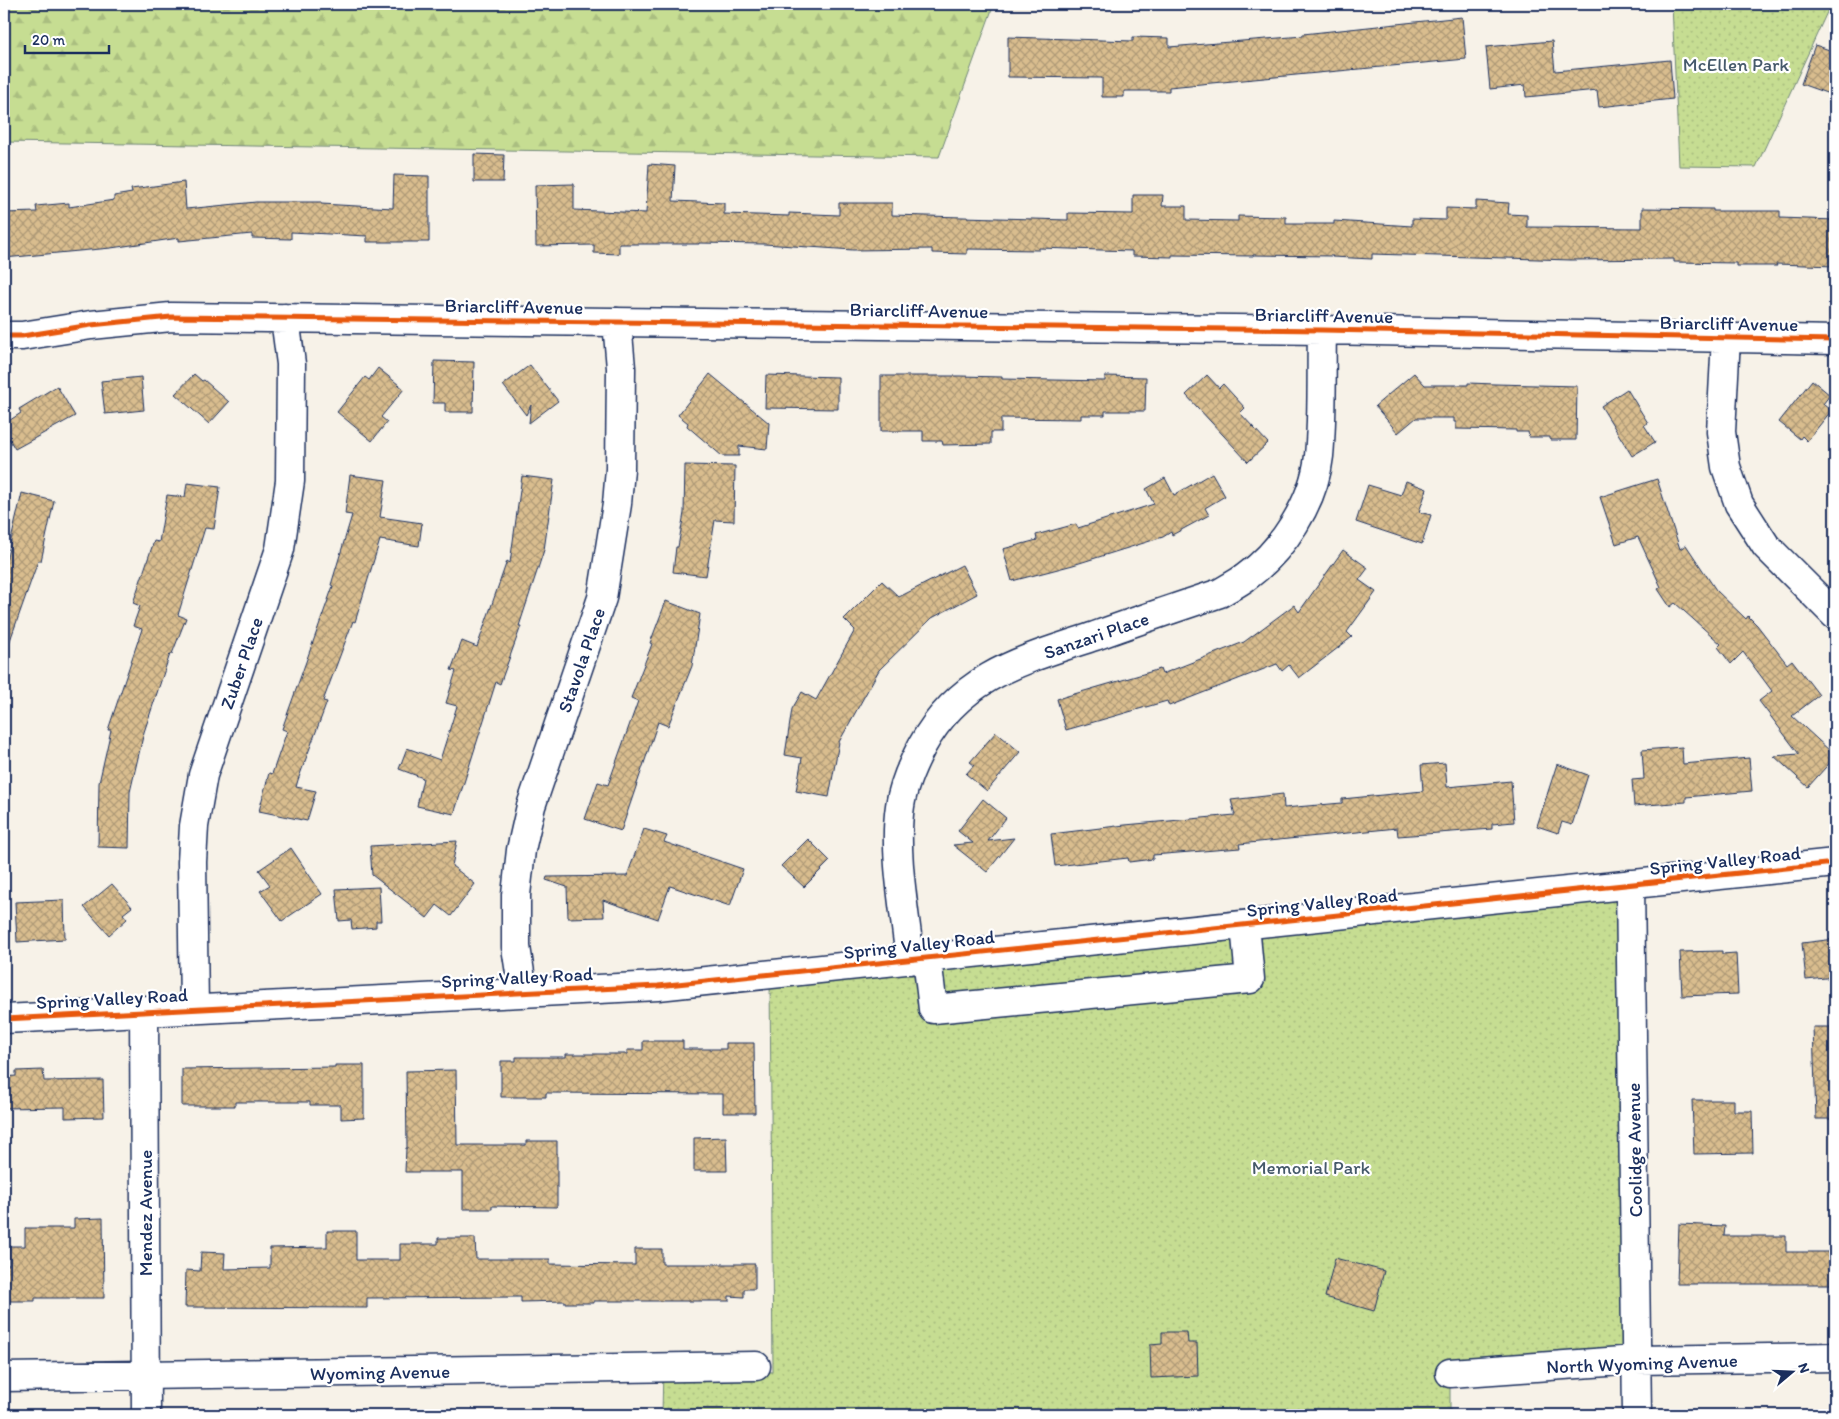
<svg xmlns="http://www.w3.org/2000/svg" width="1839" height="1419" font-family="Itim,sans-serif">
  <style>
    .forest { fill: url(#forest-firs); stroke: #708678 }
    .park { fill: url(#park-dots); stroke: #708678 }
    .building { fill: url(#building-cross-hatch); stroke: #1b2f5e }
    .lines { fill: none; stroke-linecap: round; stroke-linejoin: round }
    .minor-casing { stroke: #1b2f5e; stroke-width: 31 }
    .minor { stroke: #fff; stroke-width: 28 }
    .cycleway-casing { stroke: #fff; stroke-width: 8 }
    .cycleway { stroke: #e8590c; stroke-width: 5 }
    .labels { text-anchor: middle; stroke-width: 4.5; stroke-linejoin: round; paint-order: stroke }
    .park-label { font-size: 19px; fill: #465a6b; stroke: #fff }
    .street-label { font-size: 19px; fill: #1b2f5e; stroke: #fff }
  </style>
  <defs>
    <pattern id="forest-firs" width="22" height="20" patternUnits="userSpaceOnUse" patternTransform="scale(1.25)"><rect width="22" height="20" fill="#c6dd92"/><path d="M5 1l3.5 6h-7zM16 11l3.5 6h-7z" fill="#aabe80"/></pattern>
    <pattern id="park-dots" width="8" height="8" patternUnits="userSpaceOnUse" patternTransform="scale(1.25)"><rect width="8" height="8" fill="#c6dd92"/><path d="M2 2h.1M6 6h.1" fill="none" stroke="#aabe80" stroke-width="1.8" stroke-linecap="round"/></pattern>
    <pattern id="building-cross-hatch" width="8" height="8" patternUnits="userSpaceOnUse" patternTransform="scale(1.25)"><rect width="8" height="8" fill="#d9bd8e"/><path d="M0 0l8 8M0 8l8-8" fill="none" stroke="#af9a77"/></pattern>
  </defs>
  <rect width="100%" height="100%" fill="#f7f2e8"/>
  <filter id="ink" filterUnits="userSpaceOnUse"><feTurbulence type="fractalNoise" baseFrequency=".02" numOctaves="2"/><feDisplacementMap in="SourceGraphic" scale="10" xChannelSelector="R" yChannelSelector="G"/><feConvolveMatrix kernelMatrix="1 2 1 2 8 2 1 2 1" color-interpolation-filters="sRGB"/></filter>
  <g filter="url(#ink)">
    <path class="forest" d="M 4,4 L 994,4 L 939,157 L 4,142 Z"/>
    <path class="park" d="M 1672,4 L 1835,4 L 1835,12 L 1828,10 L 1756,167 L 1679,166 Z
      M 1630,884 L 1636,1360 L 1450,1373 L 1450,1415 L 662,1415 L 663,1367 L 773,1372 L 770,974 Z"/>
    <path class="building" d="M 1462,17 L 1466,59 L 1169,87 L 1169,91 L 1124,91 L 1124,97 L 1102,97 L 1102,78 L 1008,77 L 1008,37 L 1133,41 L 1133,37 L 1169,38 L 1169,47 L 1303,36 L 1303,34 Z
      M 1552,41 L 1555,71 L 1670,60 L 1673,99 L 1599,107 L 1597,90 L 1526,97 L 1525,85 L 1490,89 L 1486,47 Z
      M 1815,45 L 1835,52 L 1835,96 L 1801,84 Z
      M 474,154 L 504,155 L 503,182 L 474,182 Z
      M 649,164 L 675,166 L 673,201 L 724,203 L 724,214 L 789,216 L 789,213 L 839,215 L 839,203 L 892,203 L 892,215 L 1068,220 L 1068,213 L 1133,214 L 1133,195 L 1163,195 L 1162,206 L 1186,206 L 1186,220 L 1238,221 L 1238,216 L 1286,217 L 1286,224 L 1334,224 L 1334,221 L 1412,226 L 1412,219 L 1446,220 L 1446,208 L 1476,209 L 1476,201 L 1509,203 L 1508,214 L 1527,215 L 1527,227 L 1642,228 L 1642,208 L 1713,209 L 1713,211 L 1780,211 L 1780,218 L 1835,220 L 1835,266 L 1776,264 L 1777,266 L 1736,266 L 1736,263 L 1674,262 L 1674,259 L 1571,260 L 1372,254 L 1372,259 L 1332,257 L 1333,256 L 1253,255 L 1253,256 L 1172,255 L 1172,257 L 1132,256 L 1132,251 L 1039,248 L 1039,250 L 967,249 L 967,254 L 932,253 L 932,249 L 853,250 L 764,244 L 699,243 L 699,244 L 619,244 L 619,254 L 594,253 L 594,245 L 536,246 L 535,185 L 574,184 L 574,210 L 646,213 Z
      M 394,175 L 429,176 L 429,242 L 367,242 L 367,236 L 291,232 L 291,239 L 252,238 L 252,234 L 179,241 L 179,238 L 111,248 L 4,258 L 4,213 L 37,212 L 36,206 L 69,203 L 69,207 L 114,200 L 114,196 L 132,193 L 131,189 L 184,182 L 186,209 L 256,202 L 321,202 L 321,204 L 393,208 Z
      M 434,361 L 474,362 L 473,412 L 445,412 L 445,403 L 433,403 Z
      M 530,365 L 558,401 L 529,423 L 531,405 L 526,415 L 503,385 Z
      M 378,368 L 404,389 L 381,417 L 387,422 L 372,441 L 337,412 L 365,377 L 369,380 Z
      M 1414,373 L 1425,385 L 1468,385 L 1468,383 L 1495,384 L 1577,386 L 1576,440 L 1550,440 L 1550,437 L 1529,437 L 1528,432 L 1516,432 L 1516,430 L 1456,429 L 1456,422 L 1454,422 L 1454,418 L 1416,418 L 1398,433 L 1375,406 Z
      M 194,374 L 202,381 L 204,380 L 229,402 L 209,424 L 175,394 Z
      M 710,374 L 769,423 L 767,449 L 739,446 L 739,456 L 722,456 L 687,426 L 688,423 L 678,415 Z
      M 766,375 L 838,377 L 838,409 L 765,408 Z
      M 1207,375 L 1219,388 L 1223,384 L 1245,408 L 1240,413 L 1268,443 L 1248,462 L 1186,395 Z
      M 881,376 L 960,376 L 1002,377 L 1002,379 L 1105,381 L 1105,376 L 1146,377 L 1145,411 L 1105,411 L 1105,415 L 1081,415 L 1081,419 L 1001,418 L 1001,432 L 991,432 L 991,444 L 943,445 L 942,441 L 923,441 L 923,431 L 881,431 Z
      M 141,377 L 144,410 L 105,414 L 101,381 Z
      M 1812,380 L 1830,395 L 1823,404 L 1831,411 L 1807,441 L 1802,436 L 1800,439 L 1779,422 Z
      M 57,386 L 75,416 L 15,449 L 4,430 L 4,424 L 21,413 L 19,409 Z
      M 1627,389 L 1648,423 L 1644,425 L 1655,442 L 1632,456 L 1601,406 Z
      M 685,465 L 735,466 L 734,521 L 715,520 L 706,576 L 673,572 L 676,547 L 678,547 L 684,513 Z
      M 1212,473 L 1225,496 L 1205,508 L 1209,515 L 1172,535 L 1171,532 L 1163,537 L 1073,565 L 1012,581 L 1003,549 L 1037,540 L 1036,535 L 1076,524 L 1078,528 L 1154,504 L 1146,489 L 1165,478 L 1174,495 Z
      M 350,475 L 386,480 L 380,517 L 422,523 L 419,546 L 380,540 L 355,622 L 353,621 L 323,701 L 327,702 L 298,780 L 296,787 L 316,791 L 307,821 L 259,811 L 269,773 L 272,774 L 287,731 L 282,729 L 333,586 L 331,585 L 352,515 L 345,514 Z
      M 522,476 L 554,480 L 544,550 L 519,626 L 521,626 L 500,684 L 496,682 L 454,814 L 417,806 L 423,778 L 399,769 L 407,748 L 440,760 L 457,706 L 446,703 L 456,671 L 451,670 L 462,641 L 477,647 L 507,561 L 510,563 Z
      M 1657,479 L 1680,549 L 1686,545 L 1716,590 L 1746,619 L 1748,616 L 1757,625 L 1787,664 L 1792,660 L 1819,695 L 1792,716 L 1830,751 L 1835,750 L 1835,757 L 1808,787 L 1774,756 L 1799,754 L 1759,701 L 1772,691 L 1743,652 L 1731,664 L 1718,647 L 1721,644 L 1675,603 L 1670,607 L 1658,589 L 1661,587 L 1638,537 L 1616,544 L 1600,497 Z
      M 1406,481 L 1427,489 L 1419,512 L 1431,515 L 1422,544 L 1356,522 L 1368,485 L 1401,495 Z
      M 187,483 L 220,487 L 214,529 L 205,528 L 178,615 L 186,618 L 172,654 L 170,654 L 144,732 L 130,792 L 129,848 L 98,847 L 99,783 L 111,730 L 108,730 L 142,629 L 133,626 L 140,606 L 133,603 L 154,541 L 159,542 L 167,495 L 185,497 Z
      M 22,493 L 54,501 L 41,561 L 38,561 L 7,649 L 4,649 L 4,570 Z
      M 1343,550 L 1368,568 L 1359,580 L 1376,592 L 1347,632 L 1352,637 L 1299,678 L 1289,665 L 1282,671 L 1277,664 L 1169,706 L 1167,701 L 1066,730 L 1057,699 L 1160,669 L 1162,674 L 1244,642 L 1294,605 L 1299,612 Z
      M 962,565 L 977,594 L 932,618 L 879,670 L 839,742 L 829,797 L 796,791 L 802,758 L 785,755 L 792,709 L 802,692 L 816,700 L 855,630 L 844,619 L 882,581 L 899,597 Z
      M 666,601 L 700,614 L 692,666 L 668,726 L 658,722 L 621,831 L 585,819 L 598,782 L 608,785 L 638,701 L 631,698 L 652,644 L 650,643 Z
      M 996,732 L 1020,752 L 987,791 L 966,774 L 974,765 L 970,762 Z
      M 1682,747 L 1683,764 L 1749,758 L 1752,791 L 1686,797 L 1686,802 L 1634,806 L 1632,780 L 1644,779 L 1642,750 Z
      M 1445,763 L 1447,787 L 1511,781 L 1514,822 L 1492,824 L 1492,829 L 1398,836 L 1397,828 L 1239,844 L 1240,848 L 1153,855 L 1153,859 L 1129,862 L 1128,858 L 1055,866 L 1051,834 L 1125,825 L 1235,815 L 1231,800 L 1283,794 L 1284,808 L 1342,803 L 1342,799 L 1423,791 L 1421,765 Z
      M 1557,764 L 1588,775 L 1572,825 L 1562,822 L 1558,833 L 1537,826 Z
      M 983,799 L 1006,818 L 988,841 L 1014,838 L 987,872 L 953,845 L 973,843 L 958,831 Z
      M 644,829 L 667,836 L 664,842 L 743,869 L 730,906 L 670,886 L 658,919 L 603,900 L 604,917 L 568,918 L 567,887 L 546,880 L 547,877 L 627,876 Z
      M 808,839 L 830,861 L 804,887 L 781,866 Z
      M 457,841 L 452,866 L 475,884 L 451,916 L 437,905 L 427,918 L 372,875 L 370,846 Z
      M 291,848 L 322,894 L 282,921 L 260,891 L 270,885 L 259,870 Z
      M 112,884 L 132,907 L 123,914 L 127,919 L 109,935 L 84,907 Z
      M 379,887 L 381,921 L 376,921 L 376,927 L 352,929 L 351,920 L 339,921 L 336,889 Z
      M 64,900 L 65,939 L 17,942 L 15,902 Z
      M 1835,939 L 1835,977 L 1806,980 L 1802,943 Z
      M 1722,951 L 1722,954 L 1736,953 L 1738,994 L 1682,996 L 1680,952 Z
      M 1813,1027 L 1835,1027 L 1835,1119 L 1816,1119 Z
      M 643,1041 L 683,1041 L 683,1049 L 726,1049 L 726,1043 L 754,1043 L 755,1113 L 723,1113 L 723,1094 L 546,1093 L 546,1097 L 501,1097 L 501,1061 L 516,1061 L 516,1057 L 566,1057 L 566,1054 L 627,1054 L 627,1050 L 643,1050 Z
      M 335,1065 L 364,1065 L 364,1118 L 341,1119 L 341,1105 L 310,1105 L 310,1102 L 235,1102 L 235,1106 L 182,1106 L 182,1069 L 335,1067 Z
      M 43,1070 L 44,1081 L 103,1080 L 104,1117 L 65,1118 L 65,1107 L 4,1108 L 4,1077 L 16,1076 L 16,1071 Z
      M 456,1070 L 457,1145 L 526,1145 L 526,1141 L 557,1141 L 557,1207 L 492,1206 L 492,1209 L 463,1209 L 463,1172 L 405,1172 L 406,1148 L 407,1148 L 406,1071 Z
      M 1692,1100 L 1734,1100 L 1734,1111 L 1752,1111 L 1753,1153 L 1694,1154 Z
      M 726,1137 L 727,1171 L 694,1171 L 694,1138 Z
      M 103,1218 L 104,1298 L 35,1298 L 35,1301 L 4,1301 L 4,1265 L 9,1265 L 9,1246 L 25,1246 L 25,1228 L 74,1228 L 74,1219 Z
      M 1679,1224 L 1725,1226 L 1724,1236 L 1786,1236 L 1786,1252 L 1835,1252 L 1835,1284 L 1677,1284 Z
      M 327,1231 L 356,1231 L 356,1260 L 400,1260 L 400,1244 L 438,1244 L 438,1238 L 475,1238 L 476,1259 L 550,1259 L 550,1264 L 635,1265 L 635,1249 L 662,1249 L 662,1264 L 755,1264 L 755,1289 L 744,1289 L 744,1297 L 729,1296 L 729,1301 L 594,1301 L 594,1303 L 565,1303 L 565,1301 L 521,1302 L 521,1297 L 367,1298 L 367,1308 L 185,1307 L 186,1270 L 200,1271 L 201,1252 L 225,1253 L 224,1269 L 270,1268 L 270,1248 L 327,1247 Z
      M 1335,1258 L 1384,1271 L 1374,1311 L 1325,1297 Z
      M 1162,1332 L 1187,1332 L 1188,1343 L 1197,1343 L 1198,1376 L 1151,1378 L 1150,1345 L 1162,1344 Z"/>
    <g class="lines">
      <defs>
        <path id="minor" d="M 4,336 L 22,336 L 91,325 L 171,317 L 1322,330 L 1835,340
          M 1726,338 L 1721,432 L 1726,467 L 1739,504 L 1766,546 L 1835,615
          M 1630,884 L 1637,1415
          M 927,958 L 933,1009 L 1250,979 L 1245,925
          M 910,960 C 905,912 893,853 900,806 C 903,785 912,765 922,746 C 961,675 1023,660 1095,636 C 1136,621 1178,607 1220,593 C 1228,588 1238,583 1246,577 C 1283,550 1314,502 1319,456 C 1323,414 1321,371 1322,330
          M 523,992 L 516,947 L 516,895 L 521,850 L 531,806 L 602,598 L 617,504 L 620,469 L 621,368 L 617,322
          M 194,1008 L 192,862 L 194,826 L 203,775 L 280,549 L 290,481 L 291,364 L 285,318
          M 144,1010 L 146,1415
          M 4,1019 L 658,986 L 1835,863
          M 1450,1373 L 1636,1360 L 1835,1357
          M 4,1377 L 756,1366"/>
      </defs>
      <use href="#minor" class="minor-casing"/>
      <use href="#minor" class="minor"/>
      <defs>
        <path id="cycleway" d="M 4,336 L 22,336 L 91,325 L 171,317 L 1322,330 L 1835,340
          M 4,1019 L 658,986 L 1835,863"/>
      </defs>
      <use href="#cycleway" class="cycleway-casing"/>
      <use href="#cycleway" class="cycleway"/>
    </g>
  </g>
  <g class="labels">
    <g class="park-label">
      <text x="1736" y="71">McEllen Park</text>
      <text x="1311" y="1174">Memorial Park</text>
    </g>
    <g class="street-label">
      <text transform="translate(514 306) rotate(1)" y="7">Briarcliff Avenue</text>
      <text transform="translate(919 310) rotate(1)" y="7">Briarcliff Avenue</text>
      <text transform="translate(1324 315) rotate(1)" y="7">Briarcliff Avenue</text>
      <text transform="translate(1729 323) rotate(1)" y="7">Briarcliff Avenue</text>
      <text transform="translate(1096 635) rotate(-19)" y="7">Sanzari Place</text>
      <text transform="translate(581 660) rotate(-71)" y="7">Stavola Place</text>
      <text transform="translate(241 663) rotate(-71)" y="7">Zuber Place</text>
      <text transform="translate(1725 860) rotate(-6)" y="7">Spring Valley Road</text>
      <text transform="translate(1322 902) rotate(-6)" y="7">Spring Valley Road</text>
      <text transform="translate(919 944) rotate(-6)" y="7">Spring Valley Road</text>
      <text transform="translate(517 977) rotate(-3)" y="7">Spring Valley Road</text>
      <text transform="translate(112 998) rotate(-3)" y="7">Spring Valley Road</text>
      <text transform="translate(1634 1150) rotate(-91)" y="7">Coolidge Avenue</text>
      <text transform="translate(145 1213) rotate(-90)" y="7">Mendez Avenue</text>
      <text transform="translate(1642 1363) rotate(-2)" y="7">North Wyoming Avenue</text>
      <text transform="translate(380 1372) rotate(-1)" y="7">Wyoming Avenue</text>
    </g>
  </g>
  <rect width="1839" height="1419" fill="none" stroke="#fff" stroke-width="20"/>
  <rect x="10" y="10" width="1819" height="1399" fill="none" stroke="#1b2f5e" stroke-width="2" filter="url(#ink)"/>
  <g transform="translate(1792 1372) rotate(71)" stroke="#ffffff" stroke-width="4" paint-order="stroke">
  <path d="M0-4L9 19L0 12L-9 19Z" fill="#1b2f5e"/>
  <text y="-8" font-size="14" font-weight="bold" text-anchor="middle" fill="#1b2f5e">N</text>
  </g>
  <path d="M25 45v8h84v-8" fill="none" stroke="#1b2f5e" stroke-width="2.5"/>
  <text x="32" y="45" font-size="15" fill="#1b2f5e" stroke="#ffffff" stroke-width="4" paint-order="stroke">20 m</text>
</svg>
